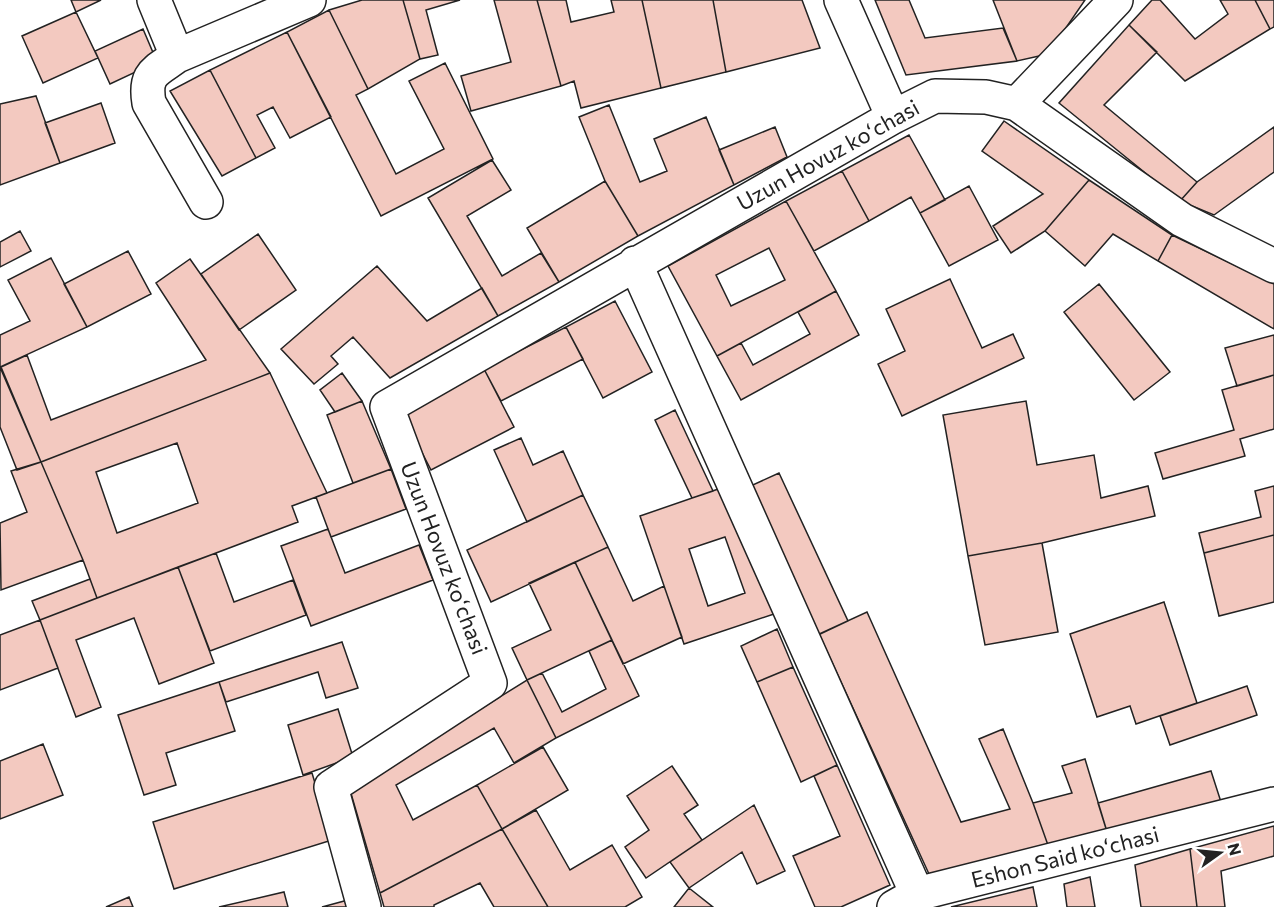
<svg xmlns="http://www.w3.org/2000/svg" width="1274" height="907" font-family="Commissioner,sans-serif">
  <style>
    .building { fill: #f3c9c0; stroke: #222; stroke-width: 1.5; fill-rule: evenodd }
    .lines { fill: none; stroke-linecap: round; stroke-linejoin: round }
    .minor-casing { stroke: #222; stroke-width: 36 }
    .minor { stroke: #fff; stroke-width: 33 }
    .labels { text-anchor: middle; stroke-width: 4.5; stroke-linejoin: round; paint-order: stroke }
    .street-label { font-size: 22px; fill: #222; stroke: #fff }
  </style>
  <rect width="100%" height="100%" fill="#fff"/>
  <path class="building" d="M 71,0 L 101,0 L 76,12 Z
    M 362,0 L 403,0 L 420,59 L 368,89 L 329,10 Z
    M 403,0 L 460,0 L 426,10 L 438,55 L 420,59 Z
    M 494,0 L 537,0 L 561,86 L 471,111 L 461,76 L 511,62 Z
    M 537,0 L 566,0 L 571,22 L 614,12 L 611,0 L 642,0 L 661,88 L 581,108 L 574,81 L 561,86 Z
    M 642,0 L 713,0 L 726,72 L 661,88 Z
    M 713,0 L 802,0 L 820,48 L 726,72 Z
    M 875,0 L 909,0 L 925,38 L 1003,28 L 1017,61 L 906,75 Z
    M 993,0 L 1085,0 L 1048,54 L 1017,61 Z
    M 1152,0 L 1160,0 L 1195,39 L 1228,14 L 1220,0 L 1255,0 L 1270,29 L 1185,81 L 1129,25 Z
    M 1255,0 L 1274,0 L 1274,27 L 1270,29 Z
    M 329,10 L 368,89 L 356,95 L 396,174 L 444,149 L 409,81 L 445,63 L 493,159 L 381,216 L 287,32 Z
    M 76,12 L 98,58 L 43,83 L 22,36 Z
    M 1129,25 L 1157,52 L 1104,105 L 1197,182 L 1180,201 L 1059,103 Z
    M 143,29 L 157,62 L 110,84 L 95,51 Z
    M 287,32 L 331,117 L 290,138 L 273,107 L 257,115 L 275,148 L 256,158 L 210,70 Z
    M 210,70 L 256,158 L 222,176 L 170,91 Z
    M 36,96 L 60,163 L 0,185 L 0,104 Z
    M 101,103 L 115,143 L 60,163 L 45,123 Z
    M 609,105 L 640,182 L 667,171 L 654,139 L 706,117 L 734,185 L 638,236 L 605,181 L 579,117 Z
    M 1004,121 L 1089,180 L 1045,231 L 1011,253 L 993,226 L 1043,194 L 982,151 Z
    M 775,127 L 787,157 L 734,185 L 719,150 Z
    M 1274,127 L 1274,172 L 1214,215 L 1180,201 L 1197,182 Z
    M 909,135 L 945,200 L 920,213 L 911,197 L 869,221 L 842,171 Z
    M 492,160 L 511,190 L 467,216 L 502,276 L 541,253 L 559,282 L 498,316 L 428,198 Z
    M 842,171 L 869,221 L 814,251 L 786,201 Z
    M 1089,180 L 1172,235 L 1158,261 L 1113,234 L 1085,266 L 1045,231 Z
    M 605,181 L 638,236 L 559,282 L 527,228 Z
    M 969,186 L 998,240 L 949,266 L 920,213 Z
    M 786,201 L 836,291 L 717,356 L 668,266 ZM 769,248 L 785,280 L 731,306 L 716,275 Z
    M 20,231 L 31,251 L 0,267 L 0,242 Z
    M 258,234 L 296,290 L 239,330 L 201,274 Z
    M 1172,235 L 1274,284 L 1274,329 L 1158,261 Z
    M 128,251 L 151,294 L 87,327 L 64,284 Z
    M 51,258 L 87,327 L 0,367 L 0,335 L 30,321 L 8,280 Z
    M 190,259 L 270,373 L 41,462 L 1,367 L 27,355 L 51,420 L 206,360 L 156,283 Z
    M 377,266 L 427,321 L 482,288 L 498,316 L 390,378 L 353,337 L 331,356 L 338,364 L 314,384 L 281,349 Z
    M 950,279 L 982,348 L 1013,334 L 1024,358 L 902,416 L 878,364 L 905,351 L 886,309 Z
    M 1099,284 L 1170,372 L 1134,400 L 1064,312 Z
    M 836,291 L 859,335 L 741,400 L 717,356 L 741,343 L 753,365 L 810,334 L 798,312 Z
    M 615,301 L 652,372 L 603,398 L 566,327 Z
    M 566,327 L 583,359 L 501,401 L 484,369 Z
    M 1274,335 L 1274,375 L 1237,386 L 1225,348 Z
    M 0,367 L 41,462 L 17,470 L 0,427 Z
    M 484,369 L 514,427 L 431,470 L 401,412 Z
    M 270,373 L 327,493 L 292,506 L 298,522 L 97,598 L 83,560 L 41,462 ZM 177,443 L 198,503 L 117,533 L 96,472 Z
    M 342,373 L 362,401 L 335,412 L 320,390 Z
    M 1274,375 L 1274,429 L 1240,439 L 1245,456 L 1163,479 L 1155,453 L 1234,430 L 1222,390 Z
    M 362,401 L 391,469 L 353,483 L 327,415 Z
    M 1026,401 L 1037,465 L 1094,455 L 1101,498 L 1148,486 L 1155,516 L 1042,543 L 968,556 L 943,415 Z
    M 675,410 L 713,491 L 692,498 L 655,420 Z
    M 521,438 L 533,465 L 563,451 L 583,495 L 527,522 L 494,450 Z
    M 41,462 L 83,560 L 1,590 L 0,523 L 27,512 L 11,471 Z
    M 391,469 L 406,509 L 331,537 L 316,497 Z
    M 779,473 L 848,621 L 816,636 L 746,488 Z
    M 727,486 L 777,613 L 684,644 L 640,516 ZM 725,537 L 745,593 L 708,606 L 689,549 Z
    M 1274,486 L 1274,535 L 1204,553 L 1199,533 L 1261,517 L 1255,491 Z
    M 583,495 L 608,547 L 491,602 L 467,550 Z
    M 328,529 L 345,573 L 419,545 L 433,580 L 311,626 L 281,546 Z
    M 1274,535 L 1274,602 L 1219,616 L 1204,553 Z
    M 1042,543 L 1058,632 L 985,645 L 968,556 Z
    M 608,547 L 633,601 L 664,586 L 682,637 L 623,664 L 575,562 Z
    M 216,553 L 234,602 L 293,580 L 306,615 L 210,651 L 178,567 Z
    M 575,562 L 612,640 L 527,680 L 512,648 L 551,630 L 529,583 Z
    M 178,567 L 214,663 L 159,684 L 134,618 L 76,640 L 101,707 L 76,717 L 40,620 Z
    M 90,579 L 97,598 L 40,620 L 32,601 Z
    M 1164,602 L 1197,703 L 1136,724 L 1130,706 L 1097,717 L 1070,634 Z
    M 867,612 L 961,822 L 1010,809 L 979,739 L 1003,729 L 1033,803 L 1049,848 L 929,874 L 819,634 Z
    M 40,620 L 58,668 L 0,690 L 0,635 Z
    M 777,629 L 793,667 L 757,682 L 741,646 Z
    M 612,640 L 639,696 L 556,738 L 527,680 L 542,673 L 562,712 L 606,689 L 589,651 Z
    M 342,642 L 358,688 L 326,698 L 318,672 L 226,702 L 219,682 Z
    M 793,667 L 837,765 L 801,782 L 757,682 Z
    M 527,680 L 556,738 L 514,763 L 494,728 L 396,785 L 413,820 L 477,785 L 502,829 L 380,893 L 350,790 Z
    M 219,682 L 235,731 L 166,753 L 176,785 L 144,795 L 118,715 Z
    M 1247,686 L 1257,715 L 1170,745 L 1160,716 Z
    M 338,709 L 353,757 L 303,775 L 288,725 Z
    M 43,744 L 63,795 L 0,819 L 0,761 Z
    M 543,747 L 568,790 L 502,829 L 477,785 Z
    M 1085,759 L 1108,835 L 1049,848 L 1033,803 L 1072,793 L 1062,766 Z
    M 837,765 L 890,885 L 841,907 L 815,907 L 793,856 L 840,836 L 814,776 Z
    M 672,766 L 698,805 L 684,814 L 702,840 L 646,878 L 625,847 L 649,830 L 627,796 Z
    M 1211,771 L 1221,802 L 1108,835 L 1098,803 Z
    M 312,773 L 332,840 L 174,889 L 153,822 Z
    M 754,805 L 785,871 L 757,884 L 742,852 L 689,888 L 670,862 Z
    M 536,810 L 570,870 L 612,845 L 642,897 L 625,907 L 548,907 L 502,829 Z
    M 1274,826 L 1274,856 L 1221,871 L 1225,907 L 1197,907 L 1190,849 Z
    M 502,829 L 548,907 L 494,907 L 480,883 L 434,905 L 434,907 L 384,907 L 380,893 Z
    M 1190,849 L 1197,907 L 1141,907 L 1135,865 Z
    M 1090,877 L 1095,907 L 1067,907 L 1064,884 Z
    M 1033,887 L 1037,907 L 951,907 Z
    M 689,888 L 713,907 L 674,907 Z
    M 284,892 L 288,907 L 219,907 Z
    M 129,897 L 133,907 L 106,907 Z
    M 348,900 L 350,907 L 322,907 Z"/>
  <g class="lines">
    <defs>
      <path id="minor" d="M 154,0 L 177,56 L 309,0
        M 841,0 L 893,117
        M 177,56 C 155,72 144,73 149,103 L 206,202
        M 1017,104 L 1116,0
        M 635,263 L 917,894
        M 364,907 L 331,787 L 490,683 L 387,407 L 893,117 L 935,96 L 986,97 L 1017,104 L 1182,220 L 1274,266
        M 894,907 L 917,894 L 1274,804"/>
    </defs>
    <use href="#minor" class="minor-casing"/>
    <use href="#minor" class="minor"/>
  </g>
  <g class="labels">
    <g class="street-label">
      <text transform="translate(828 155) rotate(-29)" y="8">Uzun Hovuz koʻchasi</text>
      <text transform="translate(444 558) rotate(69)" y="8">Uzun Hovuz koʻchasi</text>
      <text transform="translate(1065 857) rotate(-14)" y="8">Eshon Said koʻchasi</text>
    </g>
  </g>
  <g transform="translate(1220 853) rotate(75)" stroke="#ffffff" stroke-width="4.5" paint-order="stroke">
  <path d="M0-4.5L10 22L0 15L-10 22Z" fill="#222222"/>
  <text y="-9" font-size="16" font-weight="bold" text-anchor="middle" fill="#222222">N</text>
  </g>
</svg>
